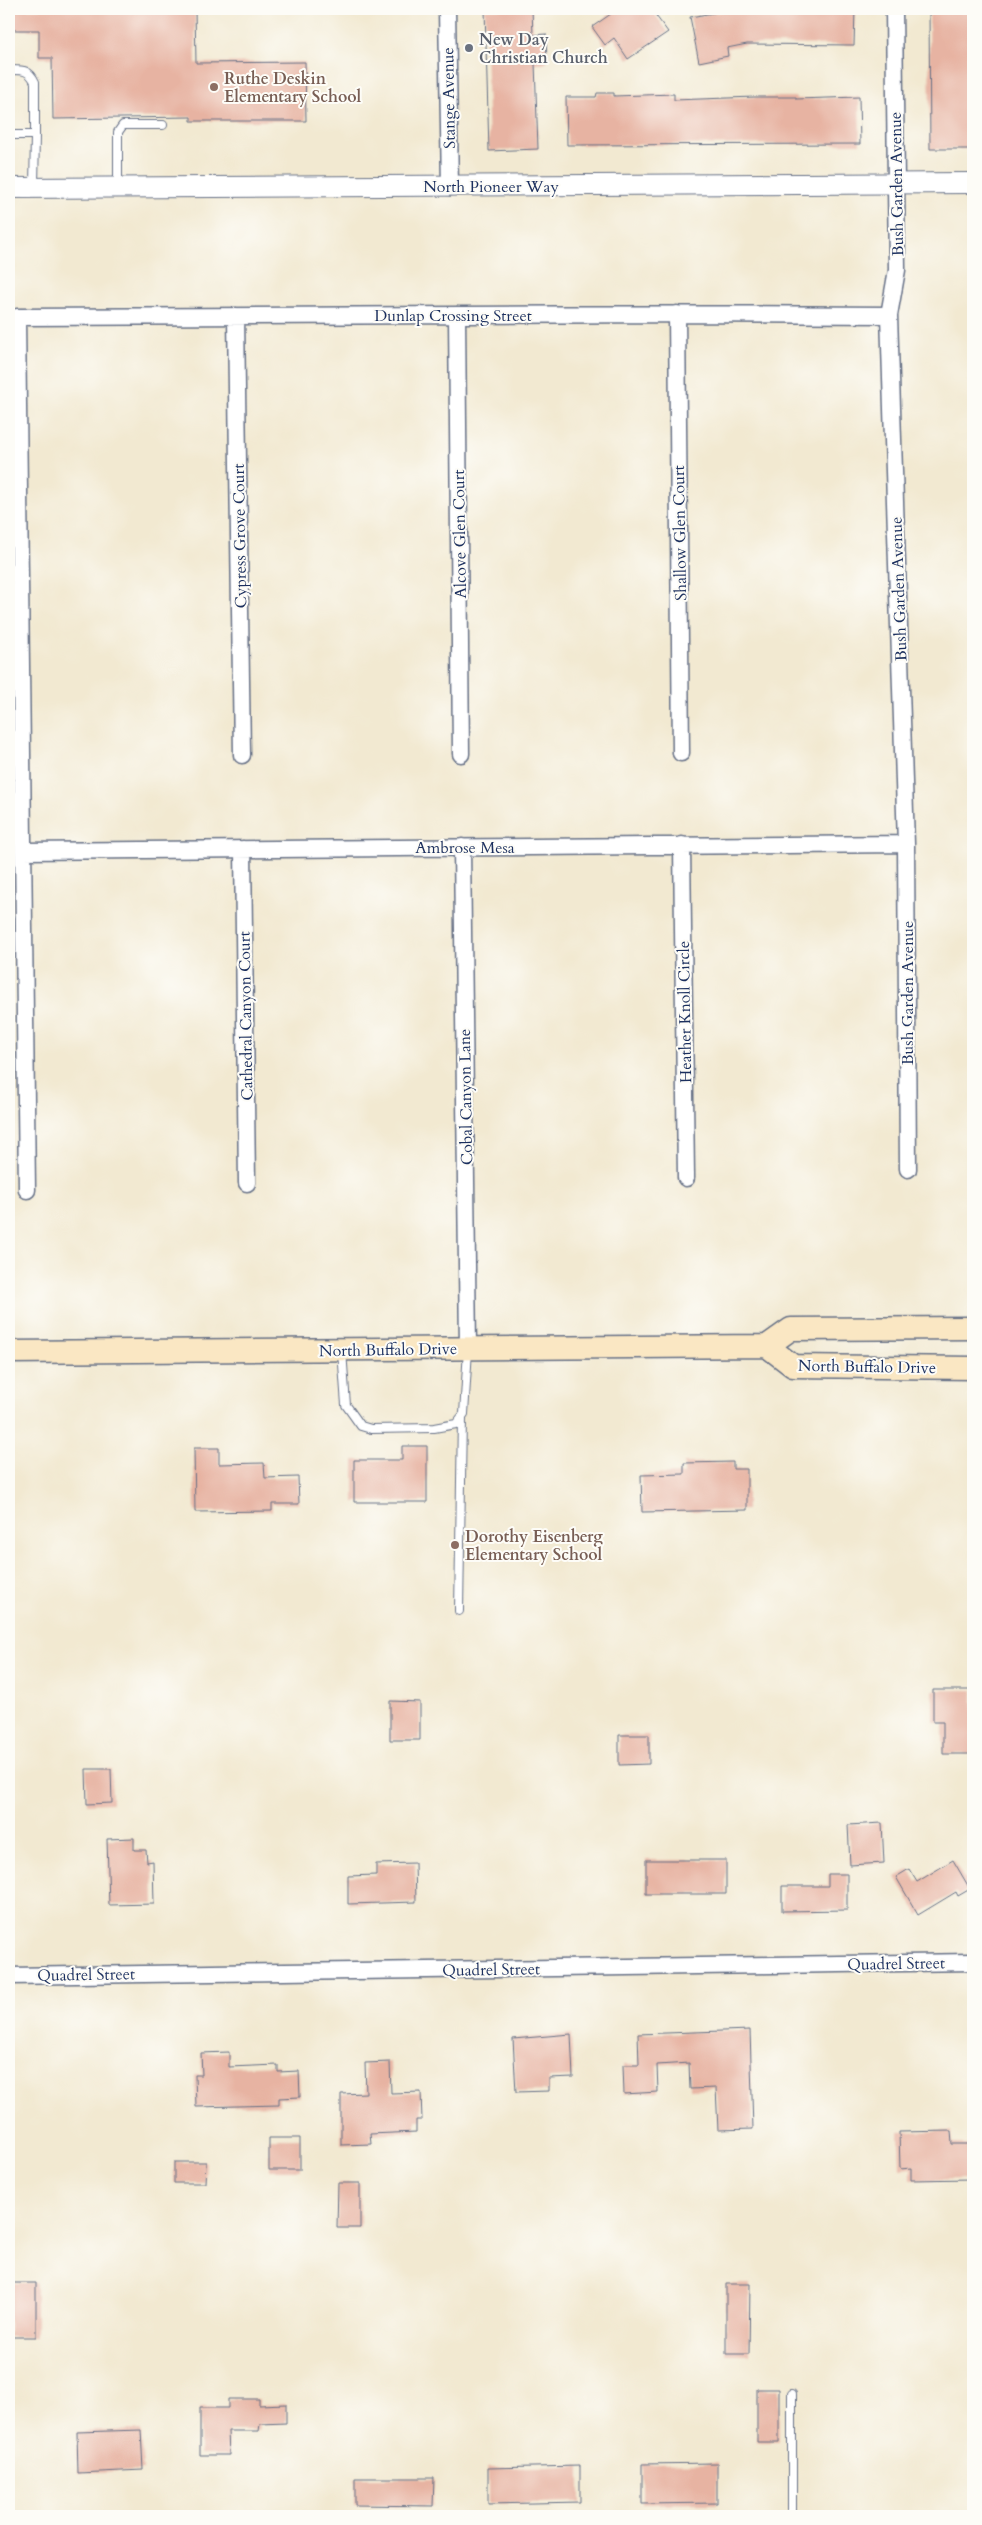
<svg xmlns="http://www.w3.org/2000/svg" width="982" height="2525" font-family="Cardo,serif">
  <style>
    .building { fill: #e7b3a2 }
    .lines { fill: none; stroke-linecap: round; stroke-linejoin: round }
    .service-casing { stroke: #667086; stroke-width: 10 }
    .minor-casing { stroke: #667086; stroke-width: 19 }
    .tertiary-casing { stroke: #667086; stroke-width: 22 }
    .secondary-casing { stroke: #667086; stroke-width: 25 }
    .service { stroke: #fff; stroke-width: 8 }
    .minor { stroke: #fff; stroke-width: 16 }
    .tertiary { stroke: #fff; stroke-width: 20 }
    .secondary { stroke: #fae7c3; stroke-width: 22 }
    .worship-dot { fill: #6b7280; stroke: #fdfcf7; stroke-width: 2 }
    .education-dot { fill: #8d6e63; stroke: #fdfcf7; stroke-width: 2 }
    .labels { text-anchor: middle; stroke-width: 4; stroke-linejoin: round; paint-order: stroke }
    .worship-label { font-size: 16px; font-weight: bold; fill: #5b616d; stroke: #fdfcf7; text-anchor: start }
    .education-label { font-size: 16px; font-weight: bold; fill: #785e54; stroke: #fdfcf7; text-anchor: start }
    .street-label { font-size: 16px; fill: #1b2f5e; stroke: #fdfcf7 }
  </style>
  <rect width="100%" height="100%" fill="#fdfcf7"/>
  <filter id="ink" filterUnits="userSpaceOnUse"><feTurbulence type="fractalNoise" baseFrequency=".02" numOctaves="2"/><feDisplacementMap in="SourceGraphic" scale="10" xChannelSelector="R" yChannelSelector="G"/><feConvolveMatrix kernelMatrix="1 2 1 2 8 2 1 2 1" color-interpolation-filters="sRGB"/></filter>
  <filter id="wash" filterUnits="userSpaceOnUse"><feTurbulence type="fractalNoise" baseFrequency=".0096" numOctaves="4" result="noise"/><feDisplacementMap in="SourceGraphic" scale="20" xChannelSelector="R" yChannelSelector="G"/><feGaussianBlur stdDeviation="1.12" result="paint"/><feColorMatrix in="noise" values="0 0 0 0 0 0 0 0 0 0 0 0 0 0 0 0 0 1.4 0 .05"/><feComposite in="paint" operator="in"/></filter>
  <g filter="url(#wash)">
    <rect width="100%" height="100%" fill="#f2e9d1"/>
    <g id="blocks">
      <path class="building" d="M 9,9 L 195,9 L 196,63 L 305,62 L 306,121 L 191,121 L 191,117 L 53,119 L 52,58 L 39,58 L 39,30 L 9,30 Z
        M 485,9 L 532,9 L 533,35 L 546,34 L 547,63 L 535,63 L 538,149 L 489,151 Z
        M 618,9 L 651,9 L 668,32 L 628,59 L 614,38 L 605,45 L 592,27 Z
        M 736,9 L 855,9 L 854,45 L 747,44 L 727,48 L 728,56 L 699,62 L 690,17 Z
        M 929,9 L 973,9 L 973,149 L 930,149 Z
        M 597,93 L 614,93 L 614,96 L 674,94 L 674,100 L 754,97 L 796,97 L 796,99 L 859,97 L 860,144 L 567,145 L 566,97 L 596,97 Z
        M 402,1446 L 427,1446 L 427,1502 L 354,1502 L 354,1460 L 402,1460 Z
        M 194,1448 L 219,1448 L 219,1464 L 264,1463 L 265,1478 L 298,1477 L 299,1504 L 272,1504 L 272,1511 L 195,1512 Z
        M 733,1462 L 733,1469 L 747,1469 L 747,1510 L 642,1512 L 641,1475 L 684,1474 L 684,1463 Z
        M 933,1690 L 973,1690 L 973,1754 L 943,1754 L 943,1722 L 933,1722 Z
        M 390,1701 L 420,1702 L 420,1740 L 390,1740 Z
        M 619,1735 L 649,1735 L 649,1764 L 619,1765 Z
        M 86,1769 L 111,1769 L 112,1803 L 87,1804 Z
        M 882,1823 L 884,1863 L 850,1865 L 848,1825 Z
        M 134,1838 L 134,1850 L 146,1850 L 147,1862 L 153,1861 L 154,1904 L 109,1905 L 107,1839 Z
        M 646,1860 L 726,1860 L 726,1894 L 646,1894 Z
        M 953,1860 L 970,1889 L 958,1896 L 956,1892 L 918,1915 L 896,1877 L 909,1869 L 917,1882 Z
        M 415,1863 L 416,1902 L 348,1904 L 348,1876 L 376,1875 L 376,1864 Z
        M 828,1874 L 847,1874 L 847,1910 L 782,1911 L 782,1886 L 828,1886 Z
        M 750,2030 L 753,2129 L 718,2130 L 716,2088 L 690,2089 L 689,2063 L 657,2065 L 658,2092 L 624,2094 L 623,2065 L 639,2065 L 638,2034 Z
        M 571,2034 L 573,2077 L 549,2078 L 549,2091 L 516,2092 L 513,2039 Z
        M 229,2052 L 229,2067 L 278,2065 L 278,2072 L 299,2071 L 300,2097 L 279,2098 L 279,2105 L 196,2107 L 195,2075 L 202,2075 L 201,2053 Z
        M 390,2062 L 391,2093 L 421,2092 L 422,2120 L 416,2120 L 416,2132 L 370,2134 L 371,2144 L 341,2145 L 341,2094 L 366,2093 L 365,2063 Z
        M 951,2131 L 952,2144 L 971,2144 L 971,2179 L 911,2180 L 911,2168 L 900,2169 L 899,2132 Z
        M 269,2138 L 300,2138 L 300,2170 L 269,2170 Z
        M 174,2162 L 206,2162 L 205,2183 L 174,2183 Z
        M 338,2183 L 360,2183 L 360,2228 L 337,2228 Z
        M 9,2283 L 36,2283 L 36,2337 L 9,2337 Z
        M 726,2284 L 750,2284 L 749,2354 L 726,2354 Z
        M 757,2389 L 779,2389 L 779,2442 L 757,2442 Z
        M 228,2399 L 259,2399 L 259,2405 L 286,2404 L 286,2423 L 260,2424 L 259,2431 L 228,2431 L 229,2455 L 200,2455 L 200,2408 L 228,2408 Z
        M 141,2430 L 143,2470 L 78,2473 L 77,2432 Z
        M 717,2463 L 717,2503 L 642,2504 L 642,2464 Z
        M 580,2466 L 580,2502 L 488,2504 L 488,2468 Z
        M 355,2478 L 434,2478 L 433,2506 L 355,2505 Z"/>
    </g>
  </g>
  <g filter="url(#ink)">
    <use href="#blocks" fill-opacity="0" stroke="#667086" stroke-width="1"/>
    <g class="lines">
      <defs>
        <path id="service" d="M 9,70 C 22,70 29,69 35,82 L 35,135
          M 9,135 L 35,135 L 34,186
          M 118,186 L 118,132 L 123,125 L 163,125
          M 342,1351 L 346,1405 L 361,1426 L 371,1429 L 434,1428 L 456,1424 L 464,1414 L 468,1350
          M 459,1611 L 462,1417
          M 792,2394 L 792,2516"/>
        <path id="minor" d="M 447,9 L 450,187
          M 894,9 L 897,270 L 889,315 L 906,844 L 908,1169
          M 677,314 L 681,753
          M 457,315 L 461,754
          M 236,316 L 242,755
          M 682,845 L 686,1178
          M 462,847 L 468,1348
          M 243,849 L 247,1183
          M 23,851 L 906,844
          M 27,1190 L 17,317 L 677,314 L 889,315
          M 9,1976 L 973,1962"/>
        <path id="tertiary" d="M 9,188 L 973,183"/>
        <path id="secondary" d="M 767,1346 L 793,1366 L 973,1368
          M 9,1352 L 767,1346 L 791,1329 L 973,1328"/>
      </defs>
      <use href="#service" class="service-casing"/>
      <use href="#minor" class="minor-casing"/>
      <use href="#tertiary" class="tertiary-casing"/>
      <use href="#secondary" class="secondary-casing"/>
      <use href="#service" class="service"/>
      <use href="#minor" class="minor"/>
      <use href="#tertiary" class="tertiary"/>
      <use href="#secondary" class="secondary"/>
    </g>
  </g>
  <circle class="worship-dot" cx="469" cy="48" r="5"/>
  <g class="education-dot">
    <circle cx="214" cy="87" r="5"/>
    <circle cx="455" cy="1545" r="5"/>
  </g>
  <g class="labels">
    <g class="worship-label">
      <text x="479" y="45">New Day<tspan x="479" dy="18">Christian Church</tspan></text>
    </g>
    <g class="education-label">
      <text x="224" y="84">Ruthe Deskin<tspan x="224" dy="18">Elementary School</tspan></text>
      <text x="465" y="1542">Dorothy Eisenberg<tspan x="465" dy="18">Elementary School</tspan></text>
    </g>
    <g class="street-label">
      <text transform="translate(448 98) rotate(-91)" y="6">Stange Avenue</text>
      <text transform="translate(896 184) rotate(-91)" y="6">Bush Garden Avenue</text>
      <text x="491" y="192">North Pioneer Way</text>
      <text x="453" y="321">Dunlap Crossing Street</text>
      <text transform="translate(679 533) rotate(-91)" y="6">Shallow Glen Court</text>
      <text transform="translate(459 534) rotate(-91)" y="6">Alcove Glen Court</text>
      <text transform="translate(239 536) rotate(-91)" y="6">Cypress Grove Court</text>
      <text transform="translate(898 589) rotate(-92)" y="6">Bush Garden Avenue</text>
      <text x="465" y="853">Ambrose Mesa</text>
      <text transform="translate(907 993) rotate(-90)" y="6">Bush Garden Avenue</text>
      <text transform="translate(684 1012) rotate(-91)" y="6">Heather Knoll Circle</text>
      <text transform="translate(245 1016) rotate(-91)" y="6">Cathedral Canyon Court</text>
      <text transform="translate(465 1097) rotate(-91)" y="6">Cobal Canyon Lane</text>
      <text transform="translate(388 1349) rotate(-1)" y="6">North Buffalo Drive</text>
      <text transform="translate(867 1366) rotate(1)" y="6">North Buffalo Drive</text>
      <text transform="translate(896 1963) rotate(-1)" y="6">Quadrel Street</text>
      <text transform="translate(491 1969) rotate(-1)" y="6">Quadrel Street</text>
      <text transform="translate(86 1974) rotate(-1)" y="6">Quadrel Street</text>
    </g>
  </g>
  <rect width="982" height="2525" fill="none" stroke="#fdfcf7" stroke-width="30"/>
</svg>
